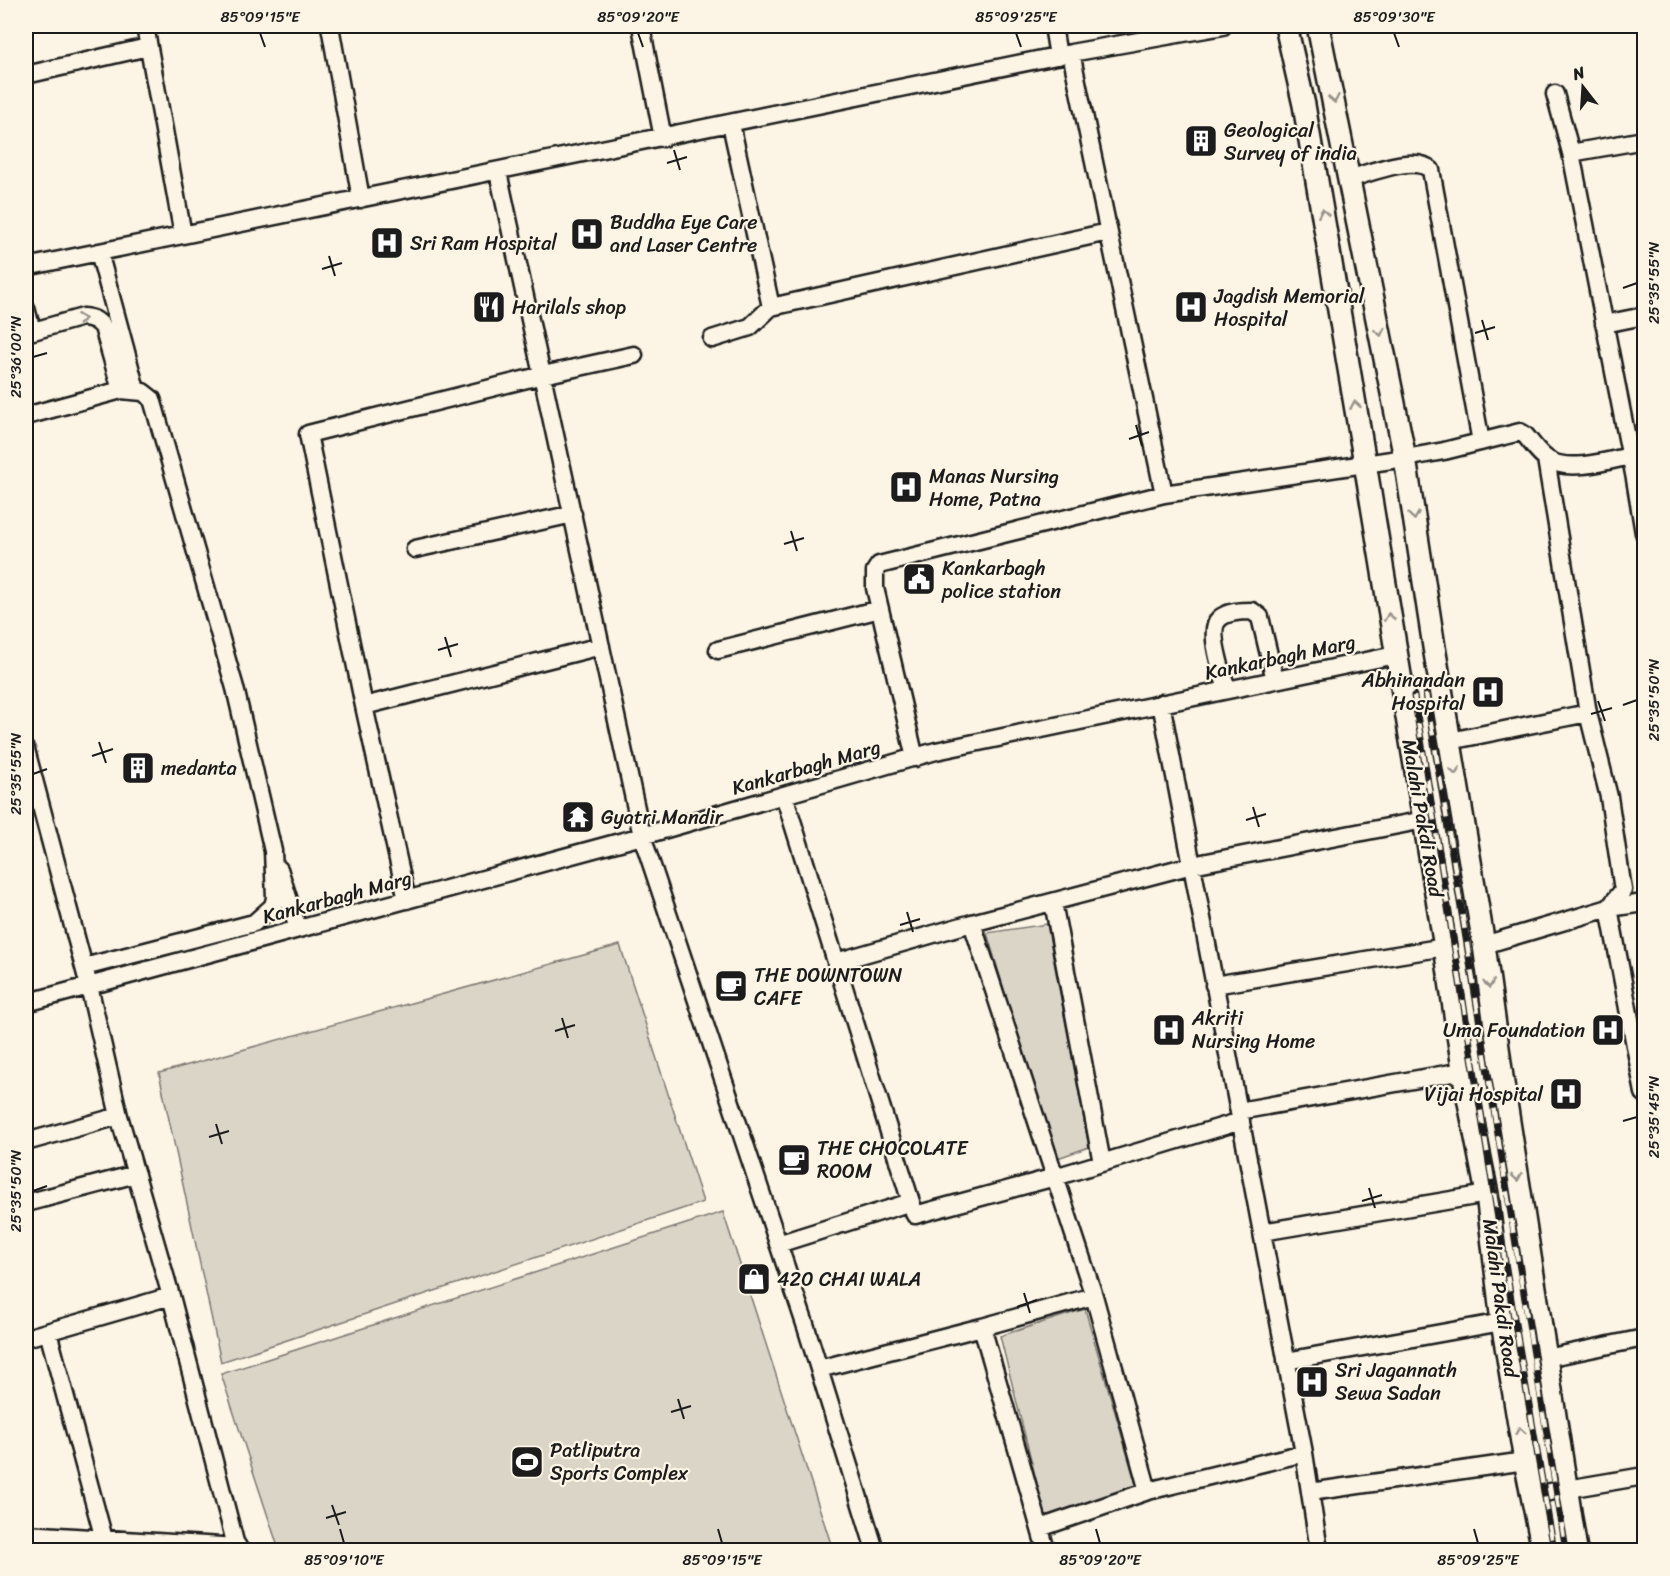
<svg xmlns="http://www.w3.org/2000/svg" width="1670" height="1576" font-family="Sriracha,sans-serif">
  <style>
    .green { fill: #dbd5c8; stroke: #7c7872; stroke-width: 1.5 }
    .lines { fill: none; stroke-linecap: round; stroke-linejoin: round }
    .minor-casing { stroke: #1c1c1c; stroke-width: 21 }
    .major-casing { stroke: #1c1c1c; stroke-width: 26 }
    .minor { stroke: #fcf5e5; stroke-width: 16 }
    .major { stroke: #fcf5e5; stroke-width: 21 }
    .rail-casing { stroke: #1c1c1c; stroke-width: 7 }
    .rail { stroke: #fcf5e5; stroke-width: 4.5; stroke-dasharray: 14; stroke-linecap: butt }
    .oneway { stroke: #97938b }
    .ticks { fill: none; stroke: #1c1c1c; stroke-width: 2 }
    .labels { text-anchor: middle; stroke-width: 4.5; stroke-linejoin: round; paint-order: stroke }
    .poi-label { font-size: 20px; fill: #1c1c1c; stroke: #fcf5e5; text-anchor: start }
    .street-label { font-size: 20px; fill: #1c1c1c; stroke: #fcf5e5 }
    .neatline { fill: none; stroke: #1c1c1c; stroke-width: 2 }
    .ticks-label { font-size: 15px; text-anchor: middle; fill: #1c1c1c }
  </style>
  <rect width="100%" height="100%" fill="#fcf5e5"/>
  <filter id="ink" filterUnits="userSpaceOnUse"><feTurbulence type="fractalNoise" baseFrequency=".0167" numOctaves="2"/><feDisplacementMap in="SourceGraphic" scale="12" xChannelSelector="R" yChannelSelector="G"/><feConvolveMatrix kernelMatrix="1 2 1 2 8 2 1 2 1" color-interpolation-filters="sRGB"/></filter>
  <g filter="url(#ink)">
    <path class="green" d="M 1047,924 L 1089,1147 L 1055,1159 L 987,933 Z
      M 620,945 L 703,1202 L 221,1362 L 159,1073 Z
      M 723,1212 L 833,1550 L 279,1550 L 221,1374 Z
      M 1085,1309 L 1137,1488 L 1046,1519 L 1000,1336 Z"/>
    <g class="lines">
      <defs>
        <path id="minor" d="M 145,26 L 183,235
          M 330,26 L 361,199
          M 641,26 L 663,138
          M 1053,26 L 1058,56
          M 1071,53 L 1164,494
          M 26,75 L 148,47
          M 1555,94 L 1571,153 L 1644,140
          M 731,124 L 771,307
          M 1571,153 L 1635,479
          M 498,172 L 642,836 L 806,1327 L 875,1550
          M 1349,179 C 1370,173 1415,154 1431,170 L 1481,442
          M 99,252 L 125,348
          M 26,267 L 1071,53 L 1223,26
          M 26,308 L 32,331
          M 1604,324 L 1644,316
          M 26,333 L 83,317 C 93,318 97,320 103,327 L 121,390
          M 712,339 L 750,327 L 771,307 L 1108,232
          M 114,350 L 125,348 L 136,390
          M 26,416 L 121,390 L 143,392 L 152,399 L 235,688 L 273,851 L 275,898 L 273,906 L 254,923 L 84,967
          M 1546,459 L 1588,713 L 1609,797 L 1623,890 L 1609,908 L 1644,1093
          M 1644,477 L 1635,479 L 1644,533
          M 415,549 L 573,514
          M 718,650 L 880,609
          M 1227,690 C 1223,675 1207,630 1219,619 C 1227,611 1242,611 1252,611 L 1260,617 L 1275,680
          M 1161,703 L 1304,1453 L 1319,1550
          M 364,706 L 601,646
          M 1450,741 L 1588,713
          M 26,750 L 89,986 L 119,1116 L 171,1296 L 235,1542 L 240,1550
          M 915,758 L 875,588 L 875,571 L 879,565 L 1164,494 L 1405,458 L 1444,451 L 1520,432 L 1525,435 C 1532,443 1538,453 1547,459 C 1567,473 1608,461 1630,456
          M 784,795 L 915,1215 L 1055,1177 L 1241,1121
          M 279,869 L 298,929
          M 407,900 L 364,706 L 308,434 L 543,375 L 634,355
          M 1053,902 L 1102,1163
          M 1484,945 L 1609,908 L 1644,903
          M 836,962 L 972,923
          M 1214,985 L 1445,947
          M 26,1003 L 642,836 L 936,751 L 1395,655
          M 1239,1111 L 1463,1071
          M 26,1142 L 119,1116
          M 26,1203 L 136,1174
          M 1262,1232 L 1487,1194
          M 778,1244 L 911,1202
          M 1094,1296 L 972,923 L 1192,865 L 1424,820
          M 48,1332 L 104,1539
          M 26,1338 L 171,1296
          M 1546,1358 L 1644,1338
          M 1286,1361 L 1502,1322
          M 819,1369 L 982,1327
          M 1148,1491 L 1304,1453
          M 1310,1492 L 1525,1461
          M 1532,1495 L 1644,1476
          M 1040,1528 L 1148,1491 L 1094,1296 L 982,1327 L 1046,1550
          M 26,1534 L 238,1547"/>
        <path id="major" d="M 1286,26 L 1304,105 L 1365,463 L 1445,947 L 1465,1082 L 1487,1194 L 1502,1322 L 1525,1461 L 1543,1550
          M 1318,26 L 1405,458 L 1434,647 L 1484,945 L 1502,1077 L 1576,1550"/>
      </defs>
      <use href="#minor" class="minor-casing"/>
      <use href="#major" class="major-casing"/>
      <use href="#minor" class="minor"/>
      <use href="#major" class="major"/>
      <defs>
        <path id="rail" d="M 1426,694 C 1474,979 1517,1265 1566,1550
          M 1414,696 L 1513,1312 L 1554,1550"/>
      </defs>
      <use href="#rail" class="rail-casing"/>
      <use href="#rail" class="rail"/>
    </g>
    <defs><path id="oneway-chevron" d="M-2-3.5L2.5 0L-2 3.5" fill="none" stroke-width="1.6" stroke-linecap="round" stroke-linejoin="round" transform="scale(1.5)"/></defs>
    <g class="oneway">
      <use href="#oneway-chevron" transform="translate(1334 99) rotate(79)"/>
      <use href="#oneway-chevron" transform="translate(1323 213) rotate(-100)"/>
      <use href="#oneway-chevron" transform="translate(81 319) rotate(-7)"/>
      <use href="#oneway-chevron" transform="translate(1380 332) rotate(79)"/>
      <use href="#oneway-chevron" transform="translate(1355 405) rotate(-100)"/>
      <use href="#oneway-chevron" transform="translate(1414 516) rotate(81)"/>
      <use href="#oneway-chevron" transform="translate(1389 617) rotate(-99)"/>
      <use href="#oneway-chevron" transform="translate(1455 771) rotate(80)"/>
      <use href="#oneway-chevron" transform="translate(1489 984) rotate(82)"/>
      <use href="#oneway-chevron" transform="translate(1517 1177) rotate(81)"/>
      <use href="#oneway-chevron" transform="translate(1520 1431) rotate(-99)"/>
    </g>
  </g>
  <path class="ticks" d="M 260,33 L 265,47M 638,33 L 643,47M 1016,33 L 1021,47M 1394,33 L 1399,47M 674,150 L 680,170M 667,163 L 687,157M 329,256 L 335,276M 322,269 L 342,263M 1623,288 L 1637,283M 1482,320 L 1488,340M 1475,333 L 1495,327M 33,357 L 47,353M 1136,425 L 1142,446M 1129,439 L 1149,432M 791,531 L 797,551M 784,544 L 804,538M 445,637 L 451,657M 438,650 L 458,644M 1598,701 L 1605,721M 1623,705 L 1637,700M 1591,714 L 1612,708M 99,742 L 106,763M 92,756 L 113,749M 33,774 L 47,769M 1253,807 L 1259,827M 1246,820 L 1266,814M 907,912 L 913,932M 900,925 L 920,919M 562,1018 L 568,1038M 555,1031 L 575,1025M 1623,1121 L 1637,1117M 216,1124 L 222,1144M 209,1137 L 229,1131M 1369,1188 L 1375,1208M 33,1191 L 47,1186M 1362,1201 L 1382,1195M 1024,1293 L 1030,1313M 1017,1307 L 1037,1300M 678,1399 L 684,1419M 671,1412 L 691,1406M 332,1505 L 339,1525M 326,1518 L 346,1512M 340,1529 L 344,1543M 718,1529 L 722,1543M 1096,1529 L 1100,1543M 1474,1529 L 1478,1543"/>
  <defs>
    <symbol id="building-square" viewBox="-11 -11 22 22"><rect x="-9" y="-9" width="18" height="18" rx="4" fill="#1c1c1c" stroke="#fcf5e5"/><path d="M-4-6H4V6H1V3H-1V6H-4ZM-2.5-4.3h1.7v1.8h-1.7ZM.8-4.3h1.7v1.8H.8ZM-2.5-1h1.7V.8h-1.7ZM.8-1h1.7V.8H.8Z" fill="#fff"/></symbol>
    <symbol id="hospital-square" viewBox="-11 -11 22 22"><rect x="-9" y="-9" width="18" height="18" rx="4" fill="#1c1c1c" stroke="#fcf5e5"/><path d="M-5-5h3v3.5h4V-5h3V5h-3V1.5h-4V5h-3Z" fill="#fff"/></symbol>
    <symbol id="restaurant-square" viewBox="-11 -11 22 22"><rect x="-9" y="-9" width="18" height="18" rx="4" fill="#1c1c1c" stroke="#fcf5e5"/><path d="M-5-6h1v4h1v-4h1v4h1v-4h1v5L-1.5 .5V6h-2V.5L-5-1ZM5-6V6H3V1.5H1.5Q1.5-4 5-6Z" fill="#fff"/></symbol>
    <symbol id="civic-square" viewBox="-11 -11 22 22"><rect x="-9" y="-9" width="18" height="18" rx="4" fill="#1c1c1c" stroke="#fcf5e5"/><path d="M-.6-6.5H3V-4.5H.6V-3L4-1V1h2V6H-6V1h2V-1L-.6-3ZM-1.2 2.5V6h2.4V2.5Z" fill="#fff"/></symbol>
    <symbol id="temple-square" viewBox="-11 -11 22 22"><rect x="-9" y="-9" width="18" height="18" rx="4" fill="#1c1c1c" stroke="#fcf5e5"/><path d="M0-6L5-2H3V0L6.5 2.5H4V6H1.5V3h-3V6H-4V2.5H-6.5L-3 0V-2H-5Z" fill="#fff"/></symbol>
    <symbol id="cafe-square" viewBox="-11 -11 22 22"><rect x="-9" y="-9" width="18" height="18" rx="4" fill="#1c1c1c" stroke="#fcf5e5"/><path d="M-5.5-4.5H6V0H3Q3 3.5 0 3.5H-2.5Q-5.5 3.5-5.5 0ZM3-3.2v2h1.7v-2ZM-6 4.5H4V6H-6Z" fill="#fff"/></symbol>
    <symbol id="shop-square" viewBox="-11 -11 22 22"><rect x="-9" y="-9" width="18" height="18" rx="4" fill="#1c1c1c" stroke="#fcf5e5"/><path d="M-5-2.5h2.3a2.7 3.5 0 0 1 5.4 0H5L5.5 6h-11ZM-1.5-2.5h3a1.5 2.3 0 0 0-3 0Z" fill="#fff"/></symbol>
    <symbol id="stadium-square" viewBox="-11 -11 22 22"><rect x="-9" y="-9" width="18" height="18" rx="4" fill="#1c1c1c" stroke="#fcf5e5"/><path d="M0-5a6.5 5 0 1 0 0 10a6.5 5 0 1 0 0-10ZM-3.5-1.8h7v3.6h-7Z" fill="#fff"/></symbol>
  </defs>
  <g fill-rule="evenodd">
    <use href="#building-square" x="1182" y="122" width="38" height="38"/>
    <use href="#hospital-square" x="568" y="215" width="38" height="38"/>
    <use href="#hospital-square" x="368" y="224" width="38" height="38"/>
    <use href="#restaurant-square" x="470" y="288" width="38" height="38"/>
    <use href="#hospital-square" x="1172" y="288" width="38" height="38"/>
    <use href="#hospital-square" x="887" y="468" width="38" height="38"/>
    <use href="#civic-square" x="900" y="560" width="38" height="38"/>
    <use href="#hospital-square" x="1469" y="673" width="38" height="38"/>
    <use href="#building-square" x="119" y="749" width="38" height="38"/>
    <use href="#temple-square" x="559" y="798" width="38" height="38"/>
    <use href="#cafe-square" x="712" y="967" width="38" height="38"/>
    <use href="#hospital-square" x="1150" y="1011" width="38" height="38"/>
    <use href="#hospital-square" x="1589" y="1011" width="38" height="38"/>
    <use href="#hospital-square" x="1547" y="1075" width="38" height="38"/>
    <use href="#cafe-square" x="775" y="1141" width="38" height="38"/>
    <use href="#shop-square" x="735" y="1260" width="38" height="38"/>
    <use href="#hospital-square" x="1293" y="1363" width="38" height="38"/>
    <use href="#stadium-square" x="508" y="1443" width="38" height="38"/>
  </g>
  <g class="labels">
    <g class="poi-label">
      <text x="1224" y="137">Geological<tspan x="1224" dy="23">Survey of india</tspan></text>
      <text x="610" y="229">Buddha Eye Care<tspan x="610" dy="23">and Laser Centre</tspan></text>
      <text x="410" y="250">Sri Ram Hospital</text>
      <text x="1214" y="303">Jagdish Memorial<tspan x="1214" dy="23">Hospital</tspan></text>
      <text x="512" y="314">Harilals shop</text>
      <text x="929" y="483">Manas Nursing<tspan x="929" dy="23">Home, Patna</tspan></text>
      <text x="942" y="575">Kankarbagh<tspan x="942" dy="23">police station</tspan></text>
      <text x="1465" y="687" text-anchor="end">Abhinandan<tspan x="1465" dy="23">Hospital</tspan></text>
      <text x="161" y="775">medanta</text>
      <text x="601" y="824">Gyatri Mandir</text>
      <text x="754" y="982">THE DOWNTOWN<tspan x="754" dy="23">CAFE</tspan></text>
      <text x="1192" y="1025">Akriti<tspan x="1192" dy="23">Nursing Home</tspan></text>
      <text x="1585" y="1037" text-anchor="end">Uma Foundation</text>
      <text x="1543" y="1101" text-anchor="end">Vijai Hospital</text>
      <text x="817" y="1155">THE CHOCOLATE<tspan x="817" dy="23">ROOM</tspan></text>
      <text x="777" y="1286">420 CHAI WALA</text>
      <text x="1335" y="1377">Sri Jagannath<tspan x="1335" dy="23">Sewa Sadan</tspan></text>
      <text x="550" y="1457">Patliputra<tspan x="550" dy="23">Sports Complex</tspan></text>
    </g>
    <g class="street-label">
      <text transform="translate(1280 657) rotate(-12)" y="7">Kankarbagh Marg</text>
      <text transform="translate(806 767) rotate(-16)" y="7">Kankarbagh Marg</text>
      <text transform="translate(1423 818) rotate(80)" y="7">Malahi Pakdi Road</text>
      <text transform="translate(337 897) rotate(-15)" y="7">Kankarbagh Marg</text>
      <text transform="translate(1501 1298) rotate(82)" y="7">Malahi Pakdi Road</text>
    </g>
  </g>
  <rect width="1670" height="1576" fill="none" stroke="#fcf5e5" stroke-width="66"/>
  <g transform="translate(1583 87) rotate(343)" stroke="#fcf5e5" stroke-width="4.5" paint-order="stroke">
  <path d="M0-4.5L10 22L0 15L-10 22Z" fill="#1c1c1c"/>
  <text y="-9" font-size="16" font-weight="bold" text-anchor="middle" fill="#1c1c1c">N</text>
  </g>
  <rect x="33" y="33" width="1604" height="1510" class="neatline"/>
  <g class="ticks-label">
    <text x="260" y="22">85°09'15"E</text>
    <text x="638" y="22">85°09'20"E</text>
    <text x="1016" y="22">85°09'25"E</text>
    <text x="1394" y="22">85°09'30"E</text>
    <text transform="translate(1654 283) rotate(-90)" y="5">25°35'55"N</text>
    <text transform="translate(16 357) rotate(-90)" y="5">25°36'00"N</text>
    <text transform="translate(1654 700) rotate(-90)" y="5">25°35'50"N</text>
    <text transform="translate(16 774) rotate(-90)" y="5">25°35'55"N</text>
    <text transform="translate(1654 1117) rotate(-90)" y="5">25°35'45"N</text>
    <text transform="translate(16 1191) rotate(-90)" y="5">25°35'50"N</text>
    <text x="344" y="1565">85°09'10"E</text>
    <text x="722" y="1565">85°09'15"E</text>
    <text x="1100" y="1565">85°09'20"E</text>
    <text x="1478" y="1565">85°09'25"E</text>
  </g>
</svg>
